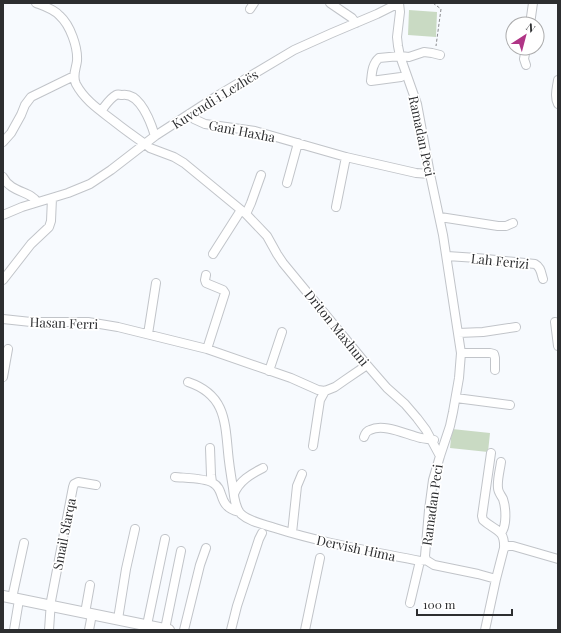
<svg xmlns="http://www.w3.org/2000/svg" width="561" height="633" font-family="'Playfair Display',serif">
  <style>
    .park { fill: #c9dac3 }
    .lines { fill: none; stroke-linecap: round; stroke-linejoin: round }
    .minor-casing { stroke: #c1c4c9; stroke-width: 10 }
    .major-casing { stroke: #c1c4c9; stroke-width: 12 }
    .path { stroke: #898a8d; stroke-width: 1; stroke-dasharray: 3 2; stroke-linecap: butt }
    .minor { stroke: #fff; stroke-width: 8 }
    .major { stroke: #fff; stroke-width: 10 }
    .labels { text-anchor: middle; stroke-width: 3.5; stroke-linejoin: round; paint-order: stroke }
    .street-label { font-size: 13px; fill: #2d2e30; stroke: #fff }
  </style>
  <rect width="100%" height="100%" fill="#f7fafe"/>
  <path class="park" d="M 409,10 L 437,12 L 436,37 L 408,35 Z
    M 452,429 L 490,433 L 488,452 L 450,448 Z"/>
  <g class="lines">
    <defs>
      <path id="minor" d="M 36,3 C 44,6 54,9 60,16 C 70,25 78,47 77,61 C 76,69 72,76 76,84 C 85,101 101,111 115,122 C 125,130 135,137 145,144 L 150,148 L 174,157 L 184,163 L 246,214 L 267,236 L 277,254 L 283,263 L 367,365 L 387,388 L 405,404 L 417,418 L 426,430 L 440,456
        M 330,3 L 352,18 L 356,23
        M 399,3 L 400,12 L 397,37 L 398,46 L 400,56 L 417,104 L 430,174 L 443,235 L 461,353 L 459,378 L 453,412 L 450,426 L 440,456 L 433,480 L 429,510 L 425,556 L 426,560 L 434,565 L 478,574 L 496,579 L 485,630
        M 250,9 L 254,3
        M 530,24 L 533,3
        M 526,65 L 524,59 L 526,48
        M 401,77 L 371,81 C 372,73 372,64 379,58 L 400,56 L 409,57 L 424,52 L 432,53 L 440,55
        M 558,80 C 557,88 554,96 558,104
        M 101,111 C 105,106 110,98 116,95 C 118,94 120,95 122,95 C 140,92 151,123 155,136
        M 189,114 L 194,119 L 205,124 L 255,131 L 346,157 L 416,173 L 430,174
        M 3,142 L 11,133 L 21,115 L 25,105 L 31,97 L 74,76
        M 3,177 C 11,193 31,191 37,202
        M 287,183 L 298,143
        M 336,207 L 346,157
        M 246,214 L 251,203 L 261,175
        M 3,215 L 22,207 L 68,193 L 90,184 L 111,170 L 155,136 L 217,96 L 247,78 L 294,50 L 332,33 L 377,14 L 399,3
        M 440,217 L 498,226 L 506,226 L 513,223
        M 213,254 L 241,210
        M 447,256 L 477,258 L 535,264 C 541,267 541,273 543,279
        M 206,275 L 205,280 L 206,283 L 223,290 L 225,293 L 207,349
        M 3,280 L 31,244 L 49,227 L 51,221 L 52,198
        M 3,319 L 31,322 L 88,322 L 118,327 L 207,349 L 291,378 L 318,390 L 325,391 L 335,387 L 345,380 L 367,365
        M 555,322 L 558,346
        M 458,333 L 483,332 L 516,327
        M 148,334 L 156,283
        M 461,353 L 490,353 L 494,354 L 495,358 L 495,370
        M 269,371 L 282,332
        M 3,377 L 8,349
        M 188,382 C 224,394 225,419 228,452 C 229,464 231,476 233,488 C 234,496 235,508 241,514 C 250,522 263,524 275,528 C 322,543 371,551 420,561 L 426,560
        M 456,398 L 510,405
        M 364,437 C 365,434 366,431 370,430 C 384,423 407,435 421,438 C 425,439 430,439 434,440
        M 313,446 L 320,400 L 325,391
        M 210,448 L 211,475 L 212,482
        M 491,453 L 482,516 L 483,520 C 495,531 505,529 504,548
        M 175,477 C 184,478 206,478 213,483 C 226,490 216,506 239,512
        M 234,494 C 239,481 251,474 263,468
        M 292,533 L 297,486 L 302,474
        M 501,533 C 507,526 506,508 503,499 C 501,495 498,492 498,488 C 497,480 500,470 501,462
        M 496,579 L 504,548 L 508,546 L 513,546 L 558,559
        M 12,598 L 24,543
        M 410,603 L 420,561
        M 85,613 L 90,585
        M 118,619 L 126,569 L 135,529
        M 147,625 L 165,539
        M 165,629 L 181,551
        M 14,630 L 19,600
        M 49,630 L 51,601 L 73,487 L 74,484 L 78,482 L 96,485
        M 89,630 L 92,614
        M 184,630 L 200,565 L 206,548
        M 231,630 L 237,606 L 259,539 L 262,533
        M 305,630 L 320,558"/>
      <path id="major" d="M 3,596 L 169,630"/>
    </defs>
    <use href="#minor" class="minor-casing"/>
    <use href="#major" class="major-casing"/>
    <path class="path" d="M 433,3 L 441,9 L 436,46"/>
    <use href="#minor" class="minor"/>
    <use href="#major" class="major"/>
  </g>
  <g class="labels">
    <g class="street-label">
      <text transform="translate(215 99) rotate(-32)" y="5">Kuvendi i Lezhës</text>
      <text transform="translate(242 131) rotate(11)" y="5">Gani Haxha</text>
      <text transform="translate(422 136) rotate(78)" y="5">Ramadan Peci</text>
      <text transform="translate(500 261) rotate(6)" y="5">Lah Ferizi</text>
      <text transform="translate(64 323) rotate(2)" y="5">Hasan Ferri</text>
      <text transform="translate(337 328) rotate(51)" y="5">Driton Maxhuni</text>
      <text transform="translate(432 505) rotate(-82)" y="5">Ramadan Peci</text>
      <text transform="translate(64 534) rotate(-79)" y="5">Smail Sfarqa</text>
      <text transform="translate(356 548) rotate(12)" y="5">Dervish Hima</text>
    </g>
  </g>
  <rect width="561" height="633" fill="none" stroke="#2d2e30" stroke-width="8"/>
  <g transform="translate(525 36) rotate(36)"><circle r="19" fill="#ffffff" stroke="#ababac"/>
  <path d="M0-3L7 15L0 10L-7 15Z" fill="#b03586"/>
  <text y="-6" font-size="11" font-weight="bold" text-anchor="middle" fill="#2d2e30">N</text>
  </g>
  <path d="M417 609v6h95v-6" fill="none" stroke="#2d2e30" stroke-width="2"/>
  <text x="423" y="609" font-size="12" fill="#2d2e30" stroke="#ffffff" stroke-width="3" paint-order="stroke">100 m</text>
</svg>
